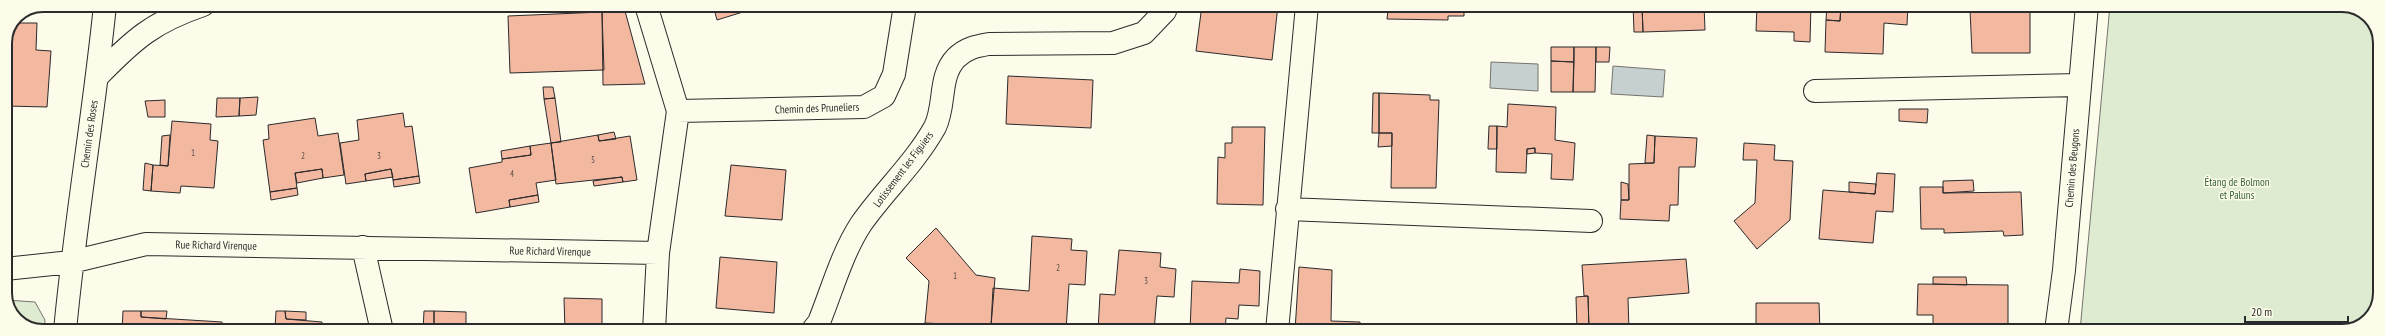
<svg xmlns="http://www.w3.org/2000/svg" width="2385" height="336" font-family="'PT Sans Narrow',sans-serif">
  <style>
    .green { fill: #deebd1; stroke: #74746e }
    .water { fill: #c7d0d0; stroke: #74746e }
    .building { fill: #f2b8a0; stroke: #2b2b2b }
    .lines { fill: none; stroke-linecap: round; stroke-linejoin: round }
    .minor-casing { stroke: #2b2b2b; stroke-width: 24 }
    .minor { stroke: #fdfbea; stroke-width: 22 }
    .labels { text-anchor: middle; stroke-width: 3; stroke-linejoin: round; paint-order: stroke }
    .number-label { font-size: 9px; fill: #5d4e48 }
    .street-label { font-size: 11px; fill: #2b2b2b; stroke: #fdfbea }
    .park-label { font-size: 11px; fill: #34623c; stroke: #fdfbea }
    .rim { fill: none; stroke: #2b2b2b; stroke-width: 2 }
  </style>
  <rect width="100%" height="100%" fill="#fdfbea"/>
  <path class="green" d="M 2110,5 L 2347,5 L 2369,16 L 2380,38 L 2380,298 L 2367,321 L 2342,331 L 2080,331 Z
    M 6,300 L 35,302 L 45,320 L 44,331 C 23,331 14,316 6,300 Z"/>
  <path class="water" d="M 1491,62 L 1538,64 L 1538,91 L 1490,88 Z
    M 1613,66 L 1665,70 L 1663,97 L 1611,94 Z"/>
  <path class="building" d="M 713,5 L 758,5 L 759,7 L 717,20 Z
    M 1202,5 L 1278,5 L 1272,60 L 1196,51 Z
    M 1365,5 L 1464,5 L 1464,16 L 1448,16 L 1448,20 L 1387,19 L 1388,10 L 1365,10 Z
    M 1633,5 L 1642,5 L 1643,32 L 1634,32 Z
    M 1642,5 L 1704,5 L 1705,30 L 1643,32 Z
    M 1757,5 L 1811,5 L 1810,42 L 1794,41 L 1794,32 L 1756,31 Z
    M 1827,5 L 1841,5 L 1840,21 L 1826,20 Z
    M 1841,5 L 1908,5 L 1907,25 L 1884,23 L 1883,54 L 1825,52 L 1826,20 L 1840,21 Z
    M 1970,5 L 2002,5 L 2003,10 L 1970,10 Z
    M 1970,10 L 2030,11 L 2030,53 L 1972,53 Z
    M 625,11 L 645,84 L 603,85 L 602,12 Z
    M 602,12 L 604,70 L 510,73 L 508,16 Z
    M 14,23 L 37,23 L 36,50 L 51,51 L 47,107 L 5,106 L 5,83 L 8,83 L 10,52 L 5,52 L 5,43 Z
    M 1551,47 L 1574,47 L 1574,62 L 1551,61 Z
    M 1574,47 L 1596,47 L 1595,92 L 1573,92 Z
    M 1596,47 L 1610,47 L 1609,62 L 1596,62 Z
    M 5,52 L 10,52 L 8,83 L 5,83 Z
    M 1551,61 L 1574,62 L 1573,92 L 1551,92 Z
    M 1008,76 L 1093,80 L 1091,128 L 1006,124 Z
    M 543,87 L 553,87 L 555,98 L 544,99 Z
    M 1373,93 L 1379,93 L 1379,133 L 1372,133 Z
    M 1379,93 L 1430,95 L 1430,100 L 1439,100 L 1436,188 L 1391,188 L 1392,133 L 1379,133 Z
    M 258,97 L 256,115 L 239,116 L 240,98 Z
    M 217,98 L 240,98 L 239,116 L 216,117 Z
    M 555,98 L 561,142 L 551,143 L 544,99 Z
    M 165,100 L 165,117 L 148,117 L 145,101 Z
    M 1508,104 L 1556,107 L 1555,140 L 1575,143 L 1573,180 L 1551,179 L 1552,154 L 1535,153 L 1535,148 L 1527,149 L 1526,173 L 1496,172 L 1497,126 L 1507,127 Z
    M 1899,109 L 1928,109 L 1927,123 L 1899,121 Z
    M 403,113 L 405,127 L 412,126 L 419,176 L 393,180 L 391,169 L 365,174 L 366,181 L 346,184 L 340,143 L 359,140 L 357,120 Z
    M 315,118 L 318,136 L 338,133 L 344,175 L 323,178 L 322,169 L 295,173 L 297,188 L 270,192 L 263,140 L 269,139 L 268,125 Z
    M 172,121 L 211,124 L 210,140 L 218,141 L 214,188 L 181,186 L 180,193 L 151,191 L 153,165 L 168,166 Z
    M 1489,126 L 1497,126 L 1497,149 L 1488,149 Z
    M 1232,127 L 1265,127 L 1263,205 L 1217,204 L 1218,157 L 1225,158 L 1225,143 L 1232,143 Z
    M 614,132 L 616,139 L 599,141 L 598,135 Z
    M 1379,133 L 1392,133 L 1392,146 L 1378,147 Z
    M 170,135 L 168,166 L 160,165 L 162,136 Z
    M 598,135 L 599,141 L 630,136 L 637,180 L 623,182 L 622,177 L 556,184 L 551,143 Z
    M 1647,135 L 1655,136 L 1654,163 L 1645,163 Z
    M 1655,136 L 1697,138 L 1695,167 L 1679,167 L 1678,205 L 1670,205 L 1669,221 L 1620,219 L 1621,200 L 1629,200 L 1629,164 L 1654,163 Z
    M 551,143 L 556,180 L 536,183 L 538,195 L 509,200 L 510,207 L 476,213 L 469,168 L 502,162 L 502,159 L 531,155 L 530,146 Z
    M 1744,143 L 1775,145 L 1774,160 L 1793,161 L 1790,220 L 1757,249 L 1734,221 L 1755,203 L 1757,160 L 1743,160 Z
    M 530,146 L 531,155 L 502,159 L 501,151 Z
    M 1535,148 L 1535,153 L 1527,154 L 1527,149 Z
    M 145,163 L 153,165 L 151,191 L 143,190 Z
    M 731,165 L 786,170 L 782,220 L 725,216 Z
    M 322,169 L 323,178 L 297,183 L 295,173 Z
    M 391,169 L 393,177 L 366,181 L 365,174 Z
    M 1877,173 L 1895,174 L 1893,212 L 1876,211 L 1873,243 L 1819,239 L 1823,190 L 1875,194 Z
    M 419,176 L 420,183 L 394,187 L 393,180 Z
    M 622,177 L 623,182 L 594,186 L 593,181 Z
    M 1973,180 L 1974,191 L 1943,193 L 1943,181 Z
    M 1621,182 L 1628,184 L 1629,200 L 1621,200 Z
    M 1849,182 L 1876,184 L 1875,194 L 1849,192 Z
    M 1920,187 L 1943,187 L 1943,193 L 2021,192 L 2023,235 L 2004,236 L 2003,231 L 1944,233 L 1944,229 L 1921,229 Z
    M 297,188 L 298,195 L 271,200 L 270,192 Z
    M 538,195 L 539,202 L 510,207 L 509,200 Z
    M 936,228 L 976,275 L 995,278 L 991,326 L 925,323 L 929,281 L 906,258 Z
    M 1032,236 L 1072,239 L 1071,250 L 1087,251 L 1085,285 L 1069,284 L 1066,330 L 991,326 L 993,288 L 1029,291 Z
    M 1119,250 L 1161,253 L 1160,267 L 1176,269 L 1174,297 L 1157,296 L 1154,331 L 1098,331 L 1100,294 L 1115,295 Z
    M 720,257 L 777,262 L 774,313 L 716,308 Z
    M 1686,259 L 1689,293 L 1628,298 L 1629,331 L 1589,330 L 1588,296 L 1584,296 L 1582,265 Z
    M 1299,267 L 1332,270 L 1331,321 L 1360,322 L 1360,331 L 1295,331 Z
    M 1240,269 L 1260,271 L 1259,306 L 1239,305 L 1238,319 L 1226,318 L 1225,331 L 1190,331 L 1192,281 L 1239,283 Z
    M 1933,277 L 1966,277 L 1967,285 L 1933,284 Z
    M 1918,284 L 2008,285 L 2008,330 L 1933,329 L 1933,315 L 1917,315 Z
    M 1588,296 L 1589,330 L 1602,329 L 1602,331 L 1577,331 L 1576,297 Z
    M 564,298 L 602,299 L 602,331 L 565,331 Z
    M 1756,303 L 1819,303 L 1820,331 L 1756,331 Z
    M 123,311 L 141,311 L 141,317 L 222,322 L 222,331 L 122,331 Z
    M 141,311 L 167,311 L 166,319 L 141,317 Z
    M 276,311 L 285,311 L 286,319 L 322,322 L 322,331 L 243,331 L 275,329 Z
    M 285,311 L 306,312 L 306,320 L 286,319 Z
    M 424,311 L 434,311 L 434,331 L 423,331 Z
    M 434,311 L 466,312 L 466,330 L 496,331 L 434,331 Z"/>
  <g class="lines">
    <defs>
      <path id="minor" d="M 646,5 L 678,111 L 658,253 L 654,331
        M 97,77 C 134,39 153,22 203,5
        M 1815,91 L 2079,85
        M 678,111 L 864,107 L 884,96 L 894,74 L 905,5
        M 1287,209 L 1591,221
        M 363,247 L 382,331
        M 5,269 L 71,262 L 146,244 L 658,253
        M 65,331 C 75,222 94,114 105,5
        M 812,331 L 819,322 C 832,290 842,253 861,224 C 884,191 915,163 935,127 C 946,105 938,77 956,58 C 966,48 977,46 989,44 L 1113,43 L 1144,33 L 1165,11 L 1167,5
        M 1277,331 L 1307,5
        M 2056,331 L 2064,270 L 2087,5"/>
    </defs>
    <use href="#minor" class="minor-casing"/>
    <use href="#minor" class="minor"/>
  </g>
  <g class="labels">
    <g class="number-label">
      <text x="193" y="156">1</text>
      <text x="303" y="159">2</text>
      <text x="379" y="159">3</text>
      <text x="593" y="163">5</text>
      <text x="512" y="177">4</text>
      <text x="1058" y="271">2</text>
      <text x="955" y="279">1</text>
      <text x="1146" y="284">3</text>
    </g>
    <g class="street-label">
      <text transform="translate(817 108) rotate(-2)" y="4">Chemin des Pruneliers</text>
      <text transform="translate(89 134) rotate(-82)" y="4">Chemin des Roses</text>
      <text transform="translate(2072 168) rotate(-85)" y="4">Chemin des Beugons</text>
      <text transform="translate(903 169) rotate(-53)" y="4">Lotissement les Figuiers</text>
      <text transform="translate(216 245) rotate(1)" y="4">Rue Richard Virenque</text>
      <text transform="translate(550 251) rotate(1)" y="4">Rue Richard Virenque</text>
    </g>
    <g class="park-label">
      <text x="2237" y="186">Étang de Bolmon<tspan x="2237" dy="13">et Paluns</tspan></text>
    </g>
  </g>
  <path d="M0 0H2385V336H0ZM43 12H2342A31 31 0 0 1 2373 43V293A31 31 0 0 1 2342 324H43A31 31 0 0 1 12 293V43A31 31 0 0 1 43 12Z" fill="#fdfbea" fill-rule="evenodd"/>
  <path class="rim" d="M43 12H2342A31 31 0 0 1 2373 43V293A31 31 0 0 1 2342 324H43A31 31 0 0 1 12 293V43A31 31 0 0 1 43 12Z"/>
  <path d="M2245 316v6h103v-6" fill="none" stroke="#2b2b2b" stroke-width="2"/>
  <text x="2251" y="316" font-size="12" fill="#2b2b2b" stroke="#fdfbea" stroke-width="3" paint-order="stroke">20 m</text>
</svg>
